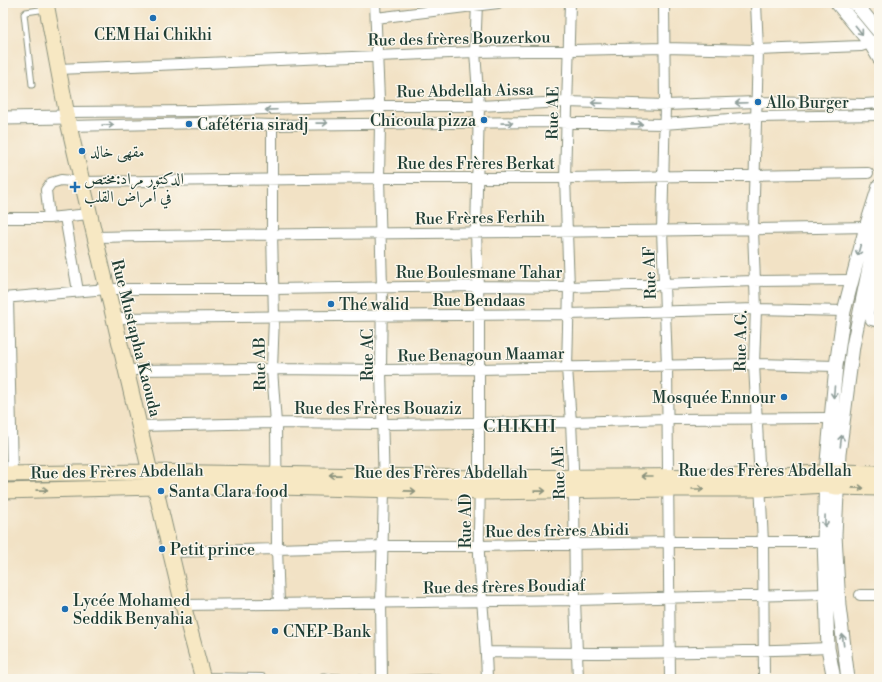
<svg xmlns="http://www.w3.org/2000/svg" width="882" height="682" font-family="'Libre Bodoni',Amiri,serif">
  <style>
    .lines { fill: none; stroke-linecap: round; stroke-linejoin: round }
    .service-casing { stroke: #88907c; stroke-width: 7 }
    .minor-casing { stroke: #88907c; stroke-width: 12 }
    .tertiary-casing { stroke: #88907c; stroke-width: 15 }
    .secondary-casing { stroke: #88907c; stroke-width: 17 }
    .service { stroke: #fff; stroke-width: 5 }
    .minor { stroke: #fff; stroke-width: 10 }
    .tertiary { stroke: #fff; stroke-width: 13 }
    .secondary { stroke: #f7e8c3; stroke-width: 15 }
    .oneway { stroke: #8f9e9a }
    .oneway2 { stroke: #8b927c }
    .poi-dot { fill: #1f6fb2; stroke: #fbf7ec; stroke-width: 1.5 }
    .labels { text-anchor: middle; stroke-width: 3; stroke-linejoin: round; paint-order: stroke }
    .poi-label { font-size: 16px; fill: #1f3d34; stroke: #fbf7ec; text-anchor: start }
    .street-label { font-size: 16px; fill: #1f3d34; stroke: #fbf7ec }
    .quarter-label { font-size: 18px; letter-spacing: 1px; fill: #1f3d34; stroke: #fbf7ec }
  </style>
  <rect width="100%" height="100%" fill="#fbf7ec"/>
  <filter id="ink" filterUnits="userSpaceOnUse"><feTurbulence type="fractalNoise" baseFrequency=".025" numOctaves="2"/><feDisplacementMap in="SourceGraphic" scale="8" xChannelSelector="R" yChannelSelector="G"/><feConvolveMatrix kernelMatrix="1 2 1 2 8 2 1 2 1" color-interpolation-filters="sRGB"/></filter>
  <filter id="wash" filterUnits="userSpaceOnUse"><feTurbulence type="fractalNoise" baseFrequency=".012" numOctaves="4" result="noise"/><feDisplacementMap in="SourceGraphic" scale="16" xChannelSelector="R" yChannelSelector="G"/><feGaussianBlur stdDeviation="0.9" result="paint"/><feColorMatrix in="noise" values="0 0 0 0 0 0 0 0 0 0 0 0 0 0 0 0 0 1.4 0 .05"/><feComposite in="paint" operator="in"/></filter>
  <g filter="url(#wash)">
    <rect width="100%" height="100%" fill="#f2e2c5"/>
  </g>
  <g filter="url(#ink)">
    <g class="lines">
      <defs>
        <path id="service" d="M 32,85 L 24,14 L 26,12 L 46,9
          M 323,676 L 373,679
          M 394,679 L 438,677"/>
        <path id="minor" d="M 375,3 L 380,124 L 379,178 L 382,287 L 381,370 L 384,491 L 381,602 L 382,679
          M 477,3 L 475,52 L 479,106 L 476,232 L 479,315 L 479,478 C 481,503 478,529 479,554 C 481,596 486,637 487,679
          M 570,3 L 565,178 L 569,287 L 567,368 L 571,422 L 574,490 L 575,600 L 578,679
          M 664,3 L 665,105 L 662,230 L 667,365 L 670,679
          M 756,3 L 758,50 L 753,230 L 756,309 L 754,364 L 763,542 L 764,679
          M 376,18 L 498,3
          M 58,69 L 475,52 L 664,48 L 758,50 L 861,46 L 870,43 L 879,38
          M 66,112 L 199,111 L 380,106 L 479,106 L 567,102 L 665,105 L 757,102 L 864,104 L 879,103
          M 272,125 L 272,233 L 274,317 L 272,369 L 276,423 L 277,548 L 279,604
          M 69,126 L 203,123 L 272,125 L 540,122 L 664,124 L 756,117 L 879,115
          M 65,217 L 78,291
          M 3,218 L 49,218 L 89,214
          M 49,218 L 46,190 L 51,183 L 61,180 L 82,182 L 379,178 L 565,178 L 868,173
          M 94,237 C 351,232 609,233 866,227
          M 879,265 L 868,314 L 871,320 L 879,322
          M 3,298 L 107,289 L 273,289 L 478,286 L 569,287 L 754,281 L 851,280
          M 8,298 L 12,473
          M 114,318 L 568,314 L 756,309 L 844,311
          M 127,370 L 272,369 L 381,370 L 478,369 L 754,364 L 836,366
          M 140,426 L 276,423 L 383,424 L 571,422 L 667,419 L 831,418
          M 170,552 L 383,546 L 479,546 L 668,542 L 824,542
          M 860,595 L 879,595
          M 183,605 L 575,600 L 826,594
          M 486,652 C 600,654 714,653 828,648
          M 202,678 L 262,679"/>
        <path id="tertiary" d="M 837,3 L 870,43 L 879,58
          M 855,3 L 879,32
          M 3,118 L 67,117
          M 834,679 L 828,648 L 824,542 L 826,472 L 836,366 L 844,311 L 866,227 L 879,186
          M 848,679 L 839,606 L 835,535 L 839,454 L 853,346 L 879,219"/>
        <path id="secondary" d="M 46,3 L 69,126 L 150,472 L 153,478 L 183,605 L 203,679
          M 3,474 L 150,472 L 479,478 L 760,476 L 839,472 L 879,473
          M 3,491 L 155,487 L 277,487 L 480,492 L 668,489 L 760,489 L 825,485 L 837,487 L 879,488"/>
      </defs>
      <use href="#service" class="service-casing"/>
      <use href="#minor" class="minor-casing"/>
      <use href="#tertiary" class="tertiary-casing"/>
      <use href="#secondary" class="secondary-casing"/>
      <use href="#service" class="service"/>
      <use href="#minor" class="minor"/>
      <use href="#tertiary" class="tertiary"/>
      <use href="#secondary" class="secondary"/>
    </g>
    <defs><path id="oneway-shaft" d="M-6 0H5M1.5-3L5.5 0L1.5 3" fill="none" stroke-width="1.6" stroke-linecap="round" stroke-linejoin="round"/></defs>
    <g class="oneway">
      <use href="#oneway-shaft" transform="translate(859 30) rotate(51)"/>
      <use href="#oneway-shaft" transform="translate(597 103) rotate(-178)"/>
      <use href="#oneway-shaft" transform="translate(741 103) rotate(178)"/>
      <use href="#oneway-shaft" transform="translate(271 110) rotate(178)"/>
      <use href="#oneway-shaft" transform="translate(322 123) rotate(-1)"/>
      <use href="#oneway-shaft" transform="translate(507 123) rotate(-1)"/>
      <use href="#oneway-shaft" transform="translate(637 124) rotate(1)"/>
      <use href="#oneway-shaft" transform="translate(108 125) rotate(-1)"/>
      <use href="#oneway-shaft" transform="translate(859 250) rotate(105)"/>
      <use href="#oneway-shaft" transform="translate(834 392) rotate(95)"/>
      <use href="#oneway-shaft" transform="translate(841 441) rotate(-83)"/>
      <use href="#oneway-shaft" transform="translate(825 521) rotate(91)"/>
      <use href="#oneway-shaft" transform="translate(843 640) rotate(-97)"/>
    </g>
    <g class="oneway2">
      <use href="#oneway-shaft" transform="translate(335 475) rotate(-179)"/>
      <use href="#oneway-shaft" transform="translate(647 476) rotate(180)"/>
      <use href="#oneway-shaft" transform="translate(858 488) rotate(1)"/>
      <use href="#oneway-shaft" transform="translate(698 489)"/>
      <use href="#oneway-shaft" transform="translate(42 490) rotate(-1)"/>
      <use href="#oneway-shaft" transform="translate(410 491) rotate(1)"/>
      <use href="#oneway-shaft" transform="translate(540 491) rotate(-1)"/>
    </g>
  </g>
  <g class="poi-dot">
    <circle cx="153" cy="18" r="4"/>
    <circle cx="758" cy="102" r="4"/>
    <circle cx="484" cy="120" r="4"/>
    <circle cx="189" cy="124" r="4"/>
    <circle cx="82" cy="151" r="4"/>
    <path d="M73 181h4v4h4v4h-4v4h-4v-4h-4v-4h4z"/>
    <circle cx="331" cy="304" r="4"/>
    <circle cx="784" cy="397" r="4"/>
    <circle cx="161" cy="491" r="4"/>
    <circle cx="162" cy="549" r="4"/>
    <circle cx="65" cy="609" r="4"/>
    <circle cx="275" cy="631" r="4"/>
  </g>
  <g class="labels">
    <g class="poi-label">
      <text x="153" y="40" text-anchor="middle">CEM Hai Chikhi</text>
      <text x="766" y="108">Allo Burger</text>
      <text x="476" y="126" text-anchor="end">Chicoula pizza</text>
      <text x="197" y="130">Cafétéria siradj</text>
      <text x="90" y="157">مقهى خالد</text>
      <text x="84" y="184">الدكتور مراد:مختص<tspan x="84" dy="18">في أمراض القلب</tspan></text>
      <text x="339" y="310">Thé walid</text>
      <text x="776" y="403" text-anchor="end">Mosquée Ennour</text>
      <text x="169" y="497">Santa Clara food</text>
      <text x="170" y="555">Petit prince</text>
      <text x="73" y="606">Lycée Mohamed<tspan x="73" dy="18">Seddik Benyahia</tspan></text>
      <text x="283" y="637">CNEP-Bank</text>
    </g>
    <g class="street-label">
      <text transform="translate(459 38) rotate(-1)" y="6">Rue des frères Bouzerkou</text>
      <text transform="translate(465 90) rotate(-1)" y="6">Rue Abdellah Aissa</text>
      <text transform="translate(552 113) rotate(-89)" y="6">Rue AE</text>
      <text x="476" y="169">Rue des Frères Berkat</text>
      <text transform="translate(480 217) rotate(-1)" y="6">Rue Frères Ferhih</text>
      <text x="479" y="278">Rue Boulesmane Tahar</text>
      <text transform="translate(649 273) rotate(-92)" y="6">Rue AF</text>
      <text x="479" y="306">Rue Bendaas</text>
      <text transform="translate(137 338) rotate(76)" y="6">Rue Mustapha Kaouda</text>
      <text transform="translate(740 341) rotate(-89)" y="6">Rue A.G.</text>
      <text transform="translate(481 354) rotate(-1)" y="6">Rue Benagoun Maamar</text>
      <text transform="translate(367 355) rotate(-90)" y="6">Rue AC</text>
      <text transform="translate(259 364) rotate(-91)" y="6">Rue AB</text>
      <text x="378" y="414">Rue des Frères Bouaziz</text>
      <text x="765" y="476">Rue des Frères Abdellah</text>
      <text transform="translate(117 471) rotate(-1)" y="6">Rue des Frères Abdellah</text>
      <text x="441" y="478">Rue des Frères Abdellah</text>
      <text transform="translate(558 473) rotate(-92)" y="6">Rue AE</text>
      <text transform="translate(465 521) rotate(-90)" y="6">Rue AD</text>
      <text transform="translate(557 530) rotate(-1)" y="6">Rue des frères Abidi</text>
      <text transform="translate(504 586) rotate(-1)" y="6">Rue des frères Boudiaf</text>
    </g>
    <g class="quarter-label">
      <text x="520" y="432">CHIKHI</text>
    </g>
  </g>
  <rect width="882" height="682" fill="none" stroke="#fbf7ec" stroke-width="16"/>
</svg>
